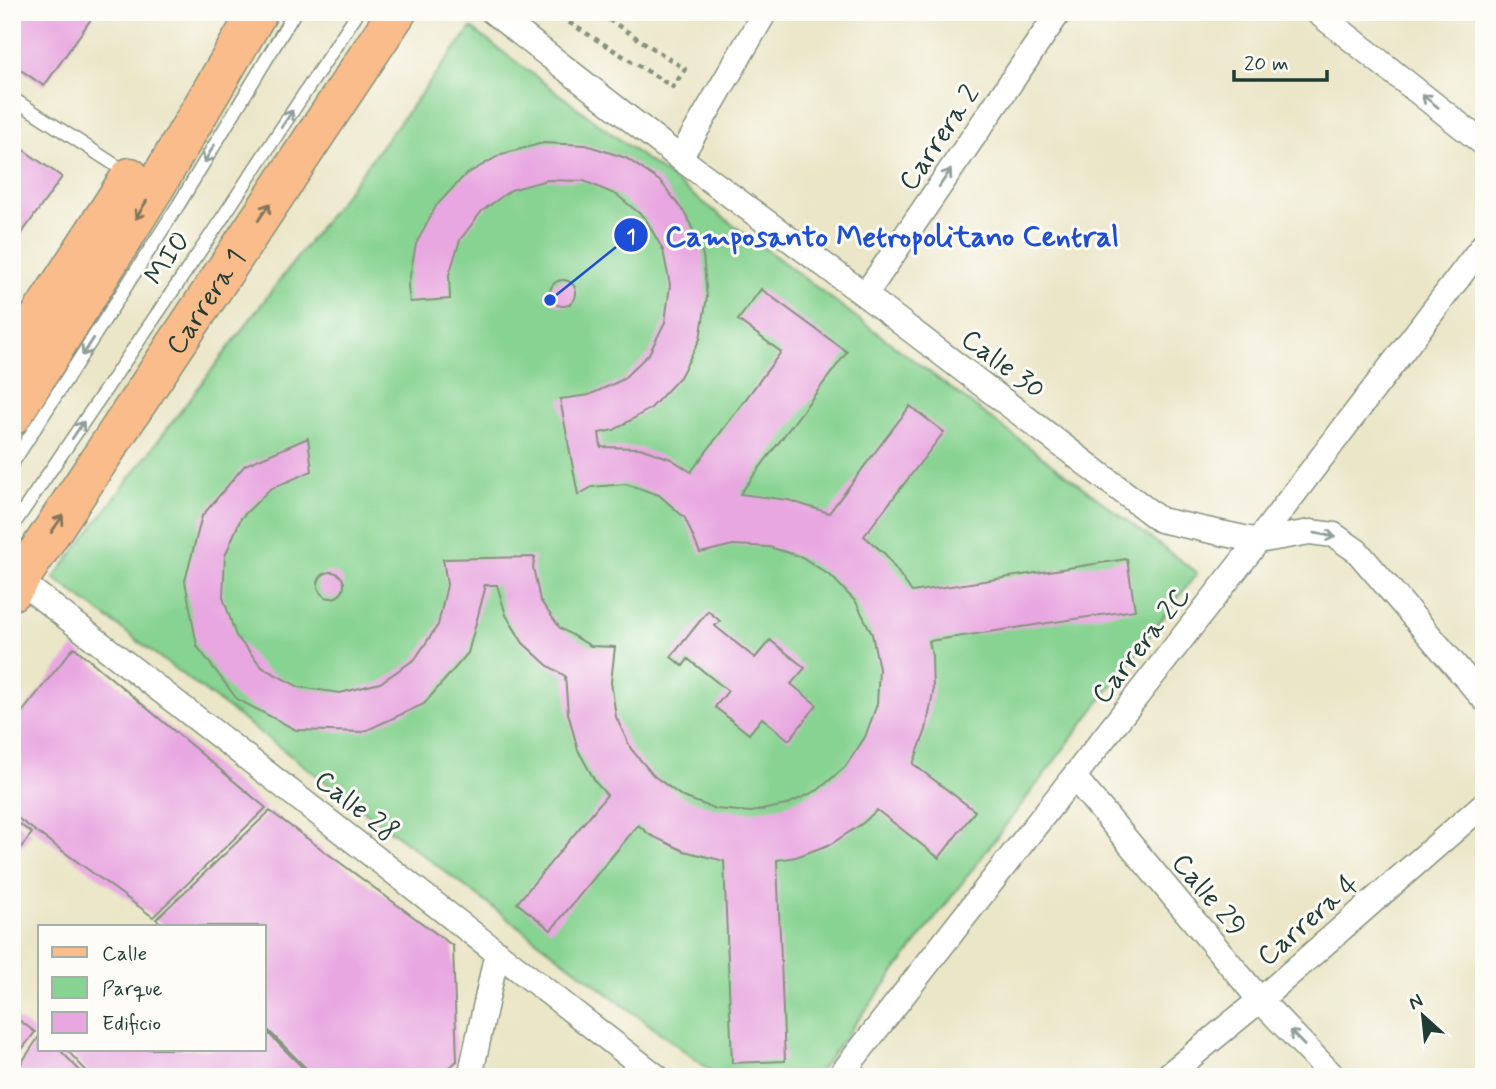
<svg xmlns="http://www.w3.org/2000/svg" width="1496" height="1089" font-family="Mynerve,sans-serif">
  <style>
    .green { fill: #87d391; stroke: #538862; stroke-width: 2 }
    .building { fill: #e8a7e0 }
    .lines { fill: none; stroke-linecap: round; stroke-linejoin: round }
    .lane-casing { stroke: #85927e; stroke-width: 15 }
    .street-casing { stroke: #85927e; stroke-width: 27 }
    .primary-casing { stroke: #85927e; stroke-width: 41 }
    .path { stroke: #85927e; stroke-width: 4.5; stroke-dasharray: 5 5; stroke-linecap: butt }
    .lane { stroke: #fff; stroke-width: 12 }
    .street { stroke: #fff; stroke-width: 24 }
    .primary { stroke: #f9bc8a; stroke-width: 38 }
    .oneway { stroke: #8f9e9a }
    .oneway2 { stroke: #81765b }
    .labels { text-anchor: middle; stroke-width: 6; stroke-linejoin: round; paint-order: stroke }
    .street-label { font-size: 28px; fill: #1f3d34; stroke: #fdfcf7 }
    .leader { fill: none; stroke: #1d4ed8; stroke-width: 2.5 }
    .callout-dot { fill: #1d4ed8; stroke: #fdfcf7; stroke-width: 2.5 }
    .mark-label { font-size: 21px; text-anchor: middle; font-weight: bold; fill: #fff }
    .callout-label { font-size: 30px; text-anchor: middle; font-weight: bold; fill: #1d4ed8; stroke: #fdfcf7; stroke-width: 6; stroke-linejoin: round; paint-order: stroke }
  </style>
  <rect width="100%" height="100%" fill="#fdfcf7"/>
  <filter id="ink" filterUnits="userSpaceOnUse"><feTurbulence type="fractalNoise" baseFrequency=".0143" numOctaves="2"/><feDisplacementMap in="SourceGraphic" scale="14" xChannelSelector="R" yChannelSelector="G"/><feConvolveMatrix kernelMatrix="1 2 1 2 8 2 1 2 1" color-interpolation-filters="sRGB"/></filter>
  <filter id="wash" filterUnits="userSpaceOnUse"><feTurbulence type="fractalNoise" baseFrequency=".00686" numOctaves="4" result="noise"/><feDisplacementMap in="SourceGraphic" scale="28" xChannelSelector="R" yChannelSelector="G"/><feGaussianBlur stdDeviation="1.57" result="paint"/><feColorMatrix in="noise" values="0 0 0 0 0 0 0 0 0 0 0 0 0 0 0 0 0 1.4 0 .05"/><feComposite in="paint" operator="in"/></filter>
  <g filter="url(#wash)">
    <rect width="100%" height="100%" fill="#ebe6c8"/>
    <path class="green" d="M 471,28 L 1197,573 L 815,1077 L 719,1077 L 54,578 Z"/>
    <g id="blocks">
      <path class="building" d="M 12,12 L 96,12 L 44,86 L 12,64 Z
        M 12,142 L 62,177 L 12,247 Z
        M 543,143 L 586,145 L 626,158 L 661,182 L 687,216 L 703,255 L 707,297 L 700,339 L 680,377 L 651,408 L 614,430 L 599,433 L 601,447 L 640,448 L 671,459 L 691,472 L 781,352 L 738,320 L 761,289 L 847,352 L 740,494 L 788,500 L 829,513 L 910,406 L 944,432 L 864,536 L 885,554 L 912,592 L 1127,559 L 1135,610 L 929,641 L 932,656 L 933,693 L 926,730 L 913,764 L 975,811 L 939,858 L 877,810 L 863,823 L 831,844 L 796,857 L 777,860 L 785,1061 L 732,1063 L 724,861 L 684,851 L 650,835 L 638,825 L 551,930 L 517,903 L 607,795 L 596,783 L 578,750 L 568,713 L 565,676 L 547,665 L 523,643 L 506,615 L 497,585 L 484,585 L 485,589 L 468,653 L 424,704 L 363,732 L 296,730 L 237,699 L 197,646 L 185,581 L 202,516 L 245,465 L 308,438 L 312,471 L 270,489 L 241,518 L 225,556 L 223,597 L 236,636 L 263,668 L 299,687 L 340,693 L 380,683 L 415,659 L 438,625 L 447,585 L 443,559 L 535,557 L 533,567 L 540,600 L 560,628 L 591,646 L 615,647 L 611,682 L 616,717 L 631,749 L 654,776 L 683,797 L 716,809 L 751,812 L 786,805 L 818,790 L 845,767 L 865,737 L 877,704 L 879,669 L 872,634 L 856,602 L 832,577 L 802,557 L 769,547 L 733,545 L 700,553 L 685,518 L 659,495 L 626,484 L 592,487 L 578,495 L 560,399 L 589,395 L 622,380 L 649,354 L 665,322 L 670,285 L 663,250 L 645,218 L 617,195 L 584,181 L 547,180 L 511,190 L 482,211 L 460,240 L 449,275 L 450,299 L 410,302 L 408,286 L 416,244 L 436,206 L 465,175 L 502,154 Z
        M550 293a13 13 0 1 1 26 0a13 13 0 1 1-26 0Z
        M318 585a13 13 0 1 1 26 0a13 13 0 1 1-26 0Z
        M 708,611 L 720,621 L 715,626 L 755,658 L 770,640 L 805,668 L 791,684 L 817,705 L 789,740 L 762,718 L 749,734 L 715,707 L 728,691 L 688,659 L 683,666 L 671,657 Z
        M 74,647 L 266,808 L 153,917 L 12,814 L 12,725 Z
        M 270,811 L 453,946 L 457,1061 L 439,1077 L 315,1077 L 264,1026 L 264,926 L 164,926 L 156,919 Z
        M 12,819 L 32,833 L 12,859 Z
        M 12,1015 L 35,1032 L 12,1062 Z
        M 264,1029 L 312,1077 L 92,1077 L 66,1049 L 264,1049 Z
        M 40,1035 L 40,1049 L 59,1049 L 86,1077 L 12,1077 Z"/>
    </g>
  </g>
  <g filter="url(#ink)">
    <use href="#blocks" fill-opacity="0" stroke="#85927e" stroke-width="2"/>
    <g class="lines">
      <defs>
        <path id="lane" d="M 12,98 L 129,174
          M 12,464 L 179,204 L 295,12
          M 12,527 L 217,226 L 358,12"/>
        <path id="street" d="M 493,12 L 680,158 L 865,295 L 1160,520 L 1258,541 L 1310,532 L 1334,535 L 1357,551 L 1484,699
          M 1317,12 L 1484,144
          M 680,158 L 765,12
          M 865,295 L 1059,12
          M 20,581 L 657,1077
          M 1074,777 L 1260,1000 L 1334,1077
          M 470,1077 L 497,952
          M 839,1077 L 1258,541 L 1484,244
          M 1166,1077 L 1260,1000 L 1484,804"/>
        <g id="primary">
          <path d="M 12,359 L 130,177"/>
          <path d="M 12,416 L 154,189 L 258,12"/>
          <path id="s1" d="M 12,591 L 397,12"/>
        </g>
      </defs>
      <use href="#lane" class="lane-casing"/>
      <use href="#street" class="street-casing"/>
      <use href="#primary" class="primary-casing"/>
      <path class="path" d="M 552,12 L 673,87 L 685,69 L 597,12"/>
      <use href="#lane" class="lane"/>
      <use href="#street" class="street"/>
      <use href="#primary" class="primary"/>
    </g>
    <defs><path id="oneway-shaft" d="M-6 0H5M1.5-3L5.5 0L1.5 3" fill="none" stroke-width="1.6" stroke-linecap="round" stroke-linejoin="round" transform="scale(1.75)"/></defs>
    <g class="oneway">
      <use href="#oneway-shaft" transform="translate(1430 101) rotate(-142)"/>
      <use href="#oneway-shaft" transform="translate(287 119) rotate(-57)"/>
      <use href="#oneway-shaft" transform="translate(209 154) rotate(121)"/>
      <use href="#oneway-shaft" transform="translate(945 178) rotate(-56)"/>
      <use href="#oneway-shaft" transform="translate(88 347) rotate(123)"/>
      <use href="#oneway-shaft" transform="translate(78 430) rotate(-56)"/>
      <use href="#oneway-shaft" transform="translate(1325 535) rotate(10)"/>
      <use href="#oneway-shaft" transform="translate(1297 1038) rotate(-134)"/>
    </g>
    <g class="oneway2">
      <use href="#oneway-shaft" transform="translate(141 210) rotate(122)"/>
      <use href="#oneway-shaft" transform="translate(264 212) rotate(-56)"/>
      <use href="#oneway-shaft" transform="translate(57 524) rotate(-56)"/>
    </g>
  </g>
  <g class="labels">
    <g class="street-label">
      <text transform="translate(938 137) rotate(-56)" y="10">Carrera 2</text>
      <text transform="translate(166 257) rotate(-56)" y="10">MIO</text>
      <text dy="10" stroke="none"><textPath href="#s1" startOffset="348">Carrera 1</textPath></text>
      <text transform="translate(1004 363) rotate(37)" y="10">Calle 30</text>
      <text transform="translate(1140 644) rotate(-52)" y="10">Carrera 2C</text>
      <text transform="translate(357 805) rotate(38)" y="10">Calle 28</text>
      <text transform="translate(1210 894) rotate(50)" y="10">Calle 29</text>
      <text transform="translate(1307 919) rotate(-41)" y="10">Carrera 4</text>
    </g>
  </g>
  <path class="leader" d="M550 300L631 235"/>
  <g class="callout-dot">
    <circle cx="550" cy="300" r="7"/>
    <circle cx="631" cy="235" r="18"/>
  </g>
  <g class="mark-label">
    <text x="631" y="243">1</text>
  </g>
  <g class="callout-label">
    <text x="892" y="246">Camposanto Metropolitano Central</text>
  </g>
  <rect width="1496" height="1089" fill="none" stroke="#fdfcf7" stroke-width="42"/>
  <rect x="38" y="925" width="228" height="126" fill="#fdfcf7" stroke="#a4b0a9" stroke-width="2"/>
  <rect x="52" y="947" width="35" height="10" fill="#f9bc8a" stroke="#a4b0a9" stroke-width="2"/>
  <text x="102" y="960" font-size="21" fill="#1f3d34">Calle</text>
  <rect x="52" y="977" width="35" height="21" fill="#87d391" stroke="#a4b0a9" stroke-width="2"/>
  <text x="102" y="995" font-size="21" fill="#1f3d34">Parque</text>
  <rect x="52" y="1012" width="35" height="21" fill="#e8a7e0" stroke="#a4b0a9" stroke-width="2"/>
  <text x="102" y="1030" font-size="21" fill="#1f3d34">Edificio</text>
  <g transform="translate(1423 1016) rotate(333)" stroke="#fdfcf7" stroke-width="5" paint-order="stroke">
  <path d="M0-5L12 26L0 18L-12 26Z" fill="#1f3d34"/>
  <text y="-10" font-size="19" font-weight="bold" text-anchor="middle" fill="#1f3d34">N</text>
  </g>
  <path d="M1234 70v10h93v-10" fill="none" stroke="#1f3d34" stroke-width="3.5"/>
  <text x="1244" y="70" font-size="21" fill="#1f3d34" stroke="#fdfcf7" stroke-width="5" paint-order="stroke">20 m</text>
</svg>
